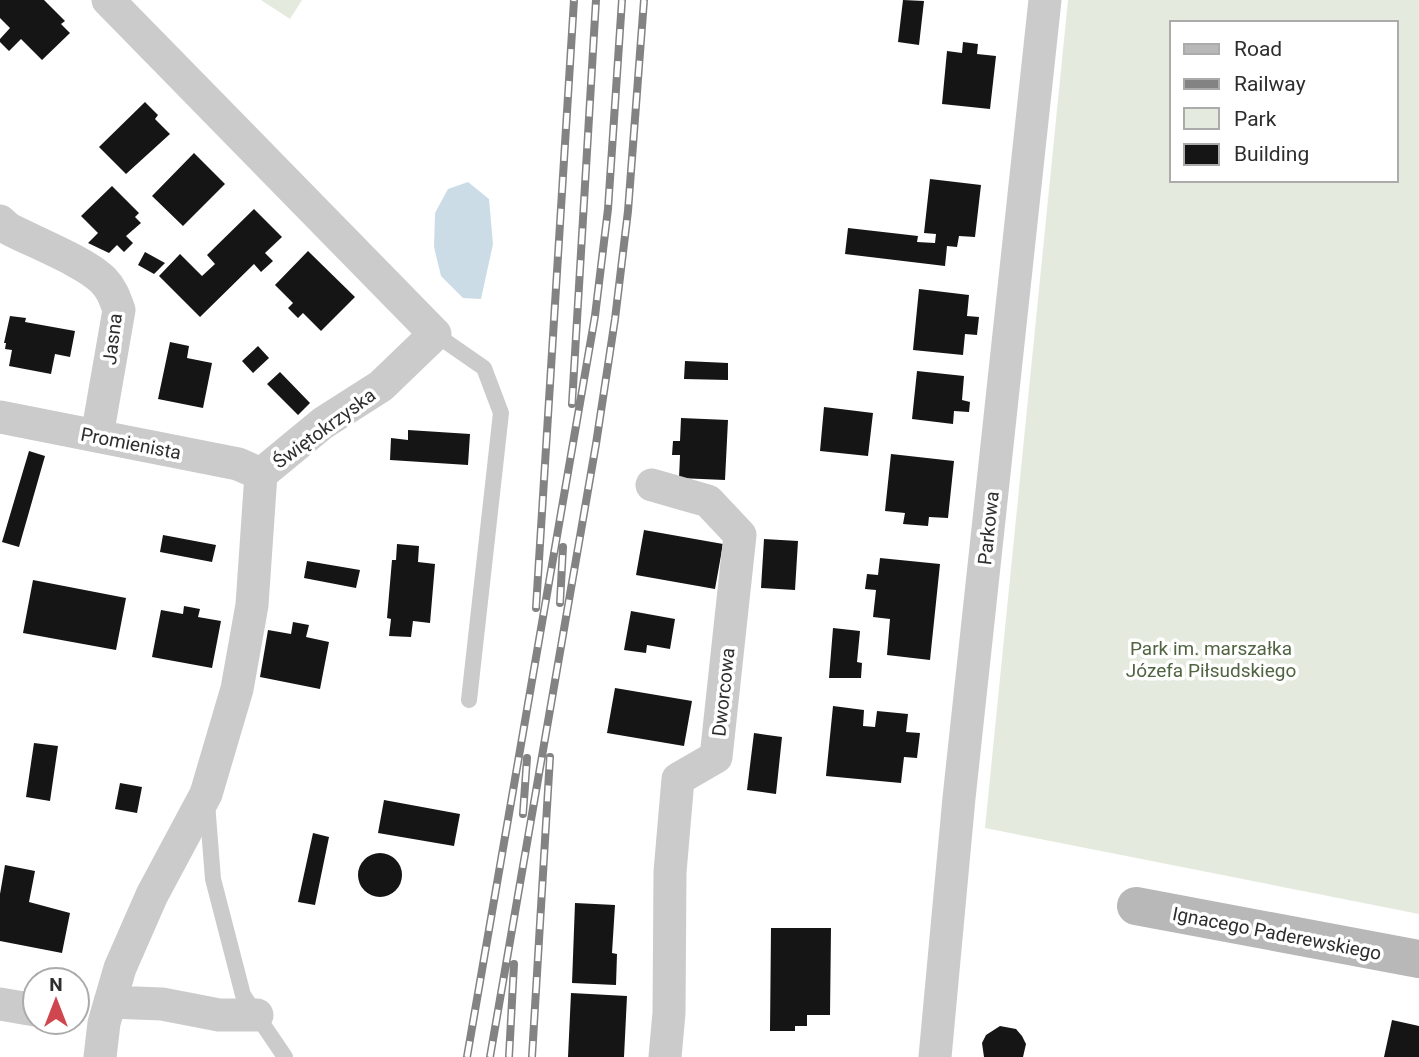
<svg xmlns="http://www.w3.org/2000/svg" width="1419" height="1057" font-family="Roboto,sans-serif">
  <style>
    .green { fill: #e4eade; fill-rule: evenodd }
    .water { fill: #ccdce7 }
    .building { fill: #151515 }
    .lines { fill: none; stroke-linecap: round; stroke-linejoin: round }
    .lane { stroke: #cbcbcb; stroke-width: 16 }
    .street { stroke: #cbcbcb; stroke-width: 33 }
    .secondary { stroke: #b8b8b8; stroke-width: 38 }
    .rail-casing { stroke: #838383; stroke-width: 8 }
    .rail { stroke: #fff; stroke-width: 5; stroke-dasharray: 16; stroke-linecap: butt }
    .labels { text-anchor: middle; stroke-width: 7; stroke-linejoin: round; paint-order: stroke }
    .street-label { font-size: 19px; fill: #2e2e2e; stroke: #fff }
    .park-label { font-size: 19px; fill: #516441; stroke: #fff }
  </style>
  <rect width="100%" height="100%" fill="#fff"/>
  <path class="green" d="M 261,0 L 302,0 L 290,19 Z
    M 1068,0 L 1419,0 L 1419,914 L 985,828 ZM 1172,23 L 1396,23 L 1396,180 L 1172,180 Z"/>
  <path class="water" d="M 468,182 L 489,199 L 493,244 L 481,299 L 463,298 L 441,276 L 434,247 L 435,213 L 448,189 Z"/>
  <path class="building" d="M 0,0 L 44,0 L 65,21 L 61,24 L 70,33 L 42,60 L 21,39 L 9,51 L 0,42 L 0,39 L 10,28 L 0,18 Z
    M 903,0 L 924,1 L 919,45 L 898,42 Z
    M 963,42 L 978,44 L 977,54 L 996,56 L 990,109 L 942,104 L 947,51 L 962,53 Z
    M 145,102 L 158,115 L 155,119 L 170,134 L 126,174 L 99,147 Z
    M 194,153 L 225,184 L 183,226 L 152,196 Z
    M 930,179 L 981,185 L 975,237 L 959,236 L 957,247 L 947,246 L 945,266 L 845,254 L 848,228 L 918,236 L 917,242 L 935,243 L 936,234 L 924,233 Z
    M 112,186 L 139,213 L 135,217 L 141,223 L 126,236 L 133,243 L 124,252 L 117,245 L 109,253 L 88,243 L 98,233 L 81,216 Z
    M 254,209 L 282,237 L 265,253 L 273,261 L 261,272 L 254,264 L 200,317 L 159,276 L 180,254 L 202,276 L 215,264 L 207,255 Z
    M 308,251 L 355,297 L 321,331 L 303,313 L 298,318 L 288,308 L 293,303 L 275,285 Z
    M 145,252 L 165,263 L 154,274 L 138,265 Z
    M 919,289 L 969,295 L 967,316 L 979,317 L 977,335 L 965,334 L 963,355 L 913,350 Z
    M 10,316 L 26,318 L 25,322 L 75,331 L 70,357 L 55,354 L 51,374 L 9,366 L 12,350 L 5,349 L 6,343 L 4,343 Z
    M 170,342 L 189,346 L 187,358 L 212,363 L 203,408 L 158,399 Z
    M 258,346 L 269,358 L 253,373 L 242,361 Z
    M 685,361 L 728,363 L 728,380 L 684,379 Z
    M 917,371 L 964,376 L 962,400 L 970,402 L 969,412 L 954,411 L 953,424 L 912,419 Z
    M 280,372 L 310,403 L 298,415 L 267,384 Z
    M 824,407 L 873,413 L 868,456 L 820,451 Z
    M 681,418 L 728,420 L 725,480 L 679,478 L 680,455 L 672,455 L 673,441 L 680,441 Z
    M 408,430 L 470,434 L 468,465 L 390,460 L 391,438 L 408,440 Z
    M 29,451 L 45,456 L 19,547 L 2,542 Z
    M 891,454 L 954,461 L 948,518 L 929,517 L 928,526 L 903,524 L 905,513 L 885,511 Z
    M 644,530 L 723,544 L 715,589 L 636,575 Z
    M 163,535 L 216,545 L 212,562 L 160,552 Z
    M 764,539 L 798,541 L 795,590 L 761,588 Z
    M 397,544 L 419,546 L 418,562 L 435,564 L 430,623 L 413,621 L 411,637 L 389,636 L 391,619 L 387,618 L 392,560 L 396,560 Z
    M 880,558 L 940,564 L 930,660 L 887,655 L 890,619 L 873,617 L 876,590 L 865,589 L 867,574 L 878,575 Z
    M 307,561 L 360,570 L 356,588 L 304,578 Z
    M 33,580 L 126,598 L 116,650 L 23,633 Z
    M 184,606 L 200,609 L 198,617 L 221,621 L 212,668 L 152,657 L 161,610 L 183,614 Z
    M 631,611 L 675,619 L 670,649 L 647,645 L 646,653 L 624,650 Z
    M 293,622 L 309,625 L 306,637 L 329,642 L 320,689 L 260,677 L 268,630 L 291,634 Z
    M 833,628 L 860,631 L 857,662 L 862,663 L 861,678 L 829,678 Z
    M 615,688 L 692,701 L 684,746 L 607,733 Z
    M 833,706 L 864,710 L 863,726 L 875,727 L 877,711 L 908,714 L 906,732 L 920,733 L 917,758 L 904,757 L 901,783 L 826,776 Z
    M 754,733 L 782,737 L 776,794 L 747,790 Z
    M 34,743 L 58,746 L 50,801 L 26,797 Z
    M 120,783 L 142,787 L 137,813 L 115,809 Z
    M 384,800 L 460,814 L 454,846 L 378,833 Z
    M 313,833 L 329,837 L 315,905 L 298,902 Z
    M358 875a22 22 0 1 1 44 0a22 22 0 1 1-44 0Z
    M 5,865 L 35,871 L 29,902 L 70,913 L 62,953 L 0,941 L 0,894 Z
    M 575,903 L 615,905 L 612,953 L 617,954 L 616,985 L 572,983 Z
    M 771,928 L 831,928 L 830,1015 L 807,1015 L 807,1026 L 795,1026 L 795,1031 L 770,1031 Z
    M 571,993 L 627,996 L 624,1057 L 568,1057 Z
    M 1392,1020 L 1419,1026 L 1419,1057 L 1384,1057 Z
    M 1000,1026 L 1016,1029 L 1022,1036 L 1026,1044 L 1023,1057 L 984,1057 L 982,1043 L 986,1035 Z"/>
  <g class="lines">
    <path class="lane" d="M 435,334 L 484,368 L 501,413 L 469,700
      M 207,803 L 213,879 L 243,995 L 285,1057"/>
    <path class="street" d="M 0,221 L 9,229 C 34,242 85,262 103,280 C 112,289 115,299 119,310 L 97,436
      M 0,417 L 238,464 L 261,474
      M 652,485 L 708,501 L 740,535 L 716,757 L 678,779 L 670,872 L 669,1013 L 665,1057
      M 110,1002 L 162,1004 L 219,1015 L 257,1015
      M 0,1004 L 35,1010
      M 100,1057 L 104,1023 L 120,968 L 152,895 L 206,794 L 237,689 L 252,605 L 261,474 L 323,423 L 381,386 L 435,334 L 108,0
      M 935,1057 L 959,798 L 1045,0"/>
    <path class="secondary" d="M 1136,906 L 1419,959"/>
    <defs>
      <path id="rail" d="M 572,404 L 596,0
        M 560,603 L 563,547
        M 536,608 L 574,0
        M 523,814 L 527,758
        M 467,1057 L 595,316 L 608,209 L 622,0
        M 490,1057 L 596,444 L 615,319 L 628,211 L 644,0
        M 509,1057 L 514,964
        M 532,1057 L 550,757"/>
    </defs>
    <use href="#rail" class="rail-casing"/>
    <use href="#rail" class="rail"/>
  </g>
  <g class="labels">
    <g class="street-label">
      <text transform="translate(112 339) rotate(-83)" y="7">Jasna</text>
      <text transform="translate(324 428) rotate(-36)" y="7">Świętokrzyska</text>
      <text transform="translate(131 443) rotate(11)" y="7">Promienista</text>
      <text transform="translate(988 528) rotate(-84)" y="7">Parkowa</text>
      <text transform="translate(723 692) rotate(-84)" y="7">Dworcowa</text>
      <text transform="translate(1277 933) rotate(11)" y="7">Ignacego Paderewskiego</text>
    </g>
    <g class="park-label">
      <text x="1211" y="655">Park im. marszałka<tspan x="1211" dy="22">Józefa Piłsudskiego</tspan></text>
    </g>
  </g>
  <rect x="1170" y="21" width="228" height="161" fill="#ffffff" stroke="#ababab" stroke-width="2"/>
  <rect x="1184" y="44" width="35" height="10" fill="#b8b8b8" stroke="#ababab" stroke-width="2"/>
  <text x="1234" y="56" font-size="21" fill="#2e2e2e">Road</text>
  <rect x="1184" y="79" width="35" height="10" fill="#838383" stroke="#ababab" stroke-width="2"/>
  <text x="1234" y="91" font-size="21" fill="#2e2e2e">Railway</text>
  <rect x="1184" y="108" width="35" height="21" fill="#e4eade" stroke="#ababab" stroke-width="2"/>
  <text x="1234" y="126" font-size="21" fill="#2e2e2e">Park</text>
  <rect x="1184" y="144" width="35" height="21" fill="#151515" stroke="#ababab" stroke-width="2"/>
  <text x="1234" y="161" font-size="21" fill="#2e2e2e">Building</text>
  <g transform="translate(56 1001)"><circle r="33" fill="#ffffff" stroke="#ababab" stroke-width="2"/>
  <path d="M0-5L12 26L0 18L-12 26Z" fill="#d0464e"/>
  <text y="-10" font-size="19" font-weight="bold" text-anchor="middle" fill="#2e2e2e">N</text>
  </g>
</svg>
